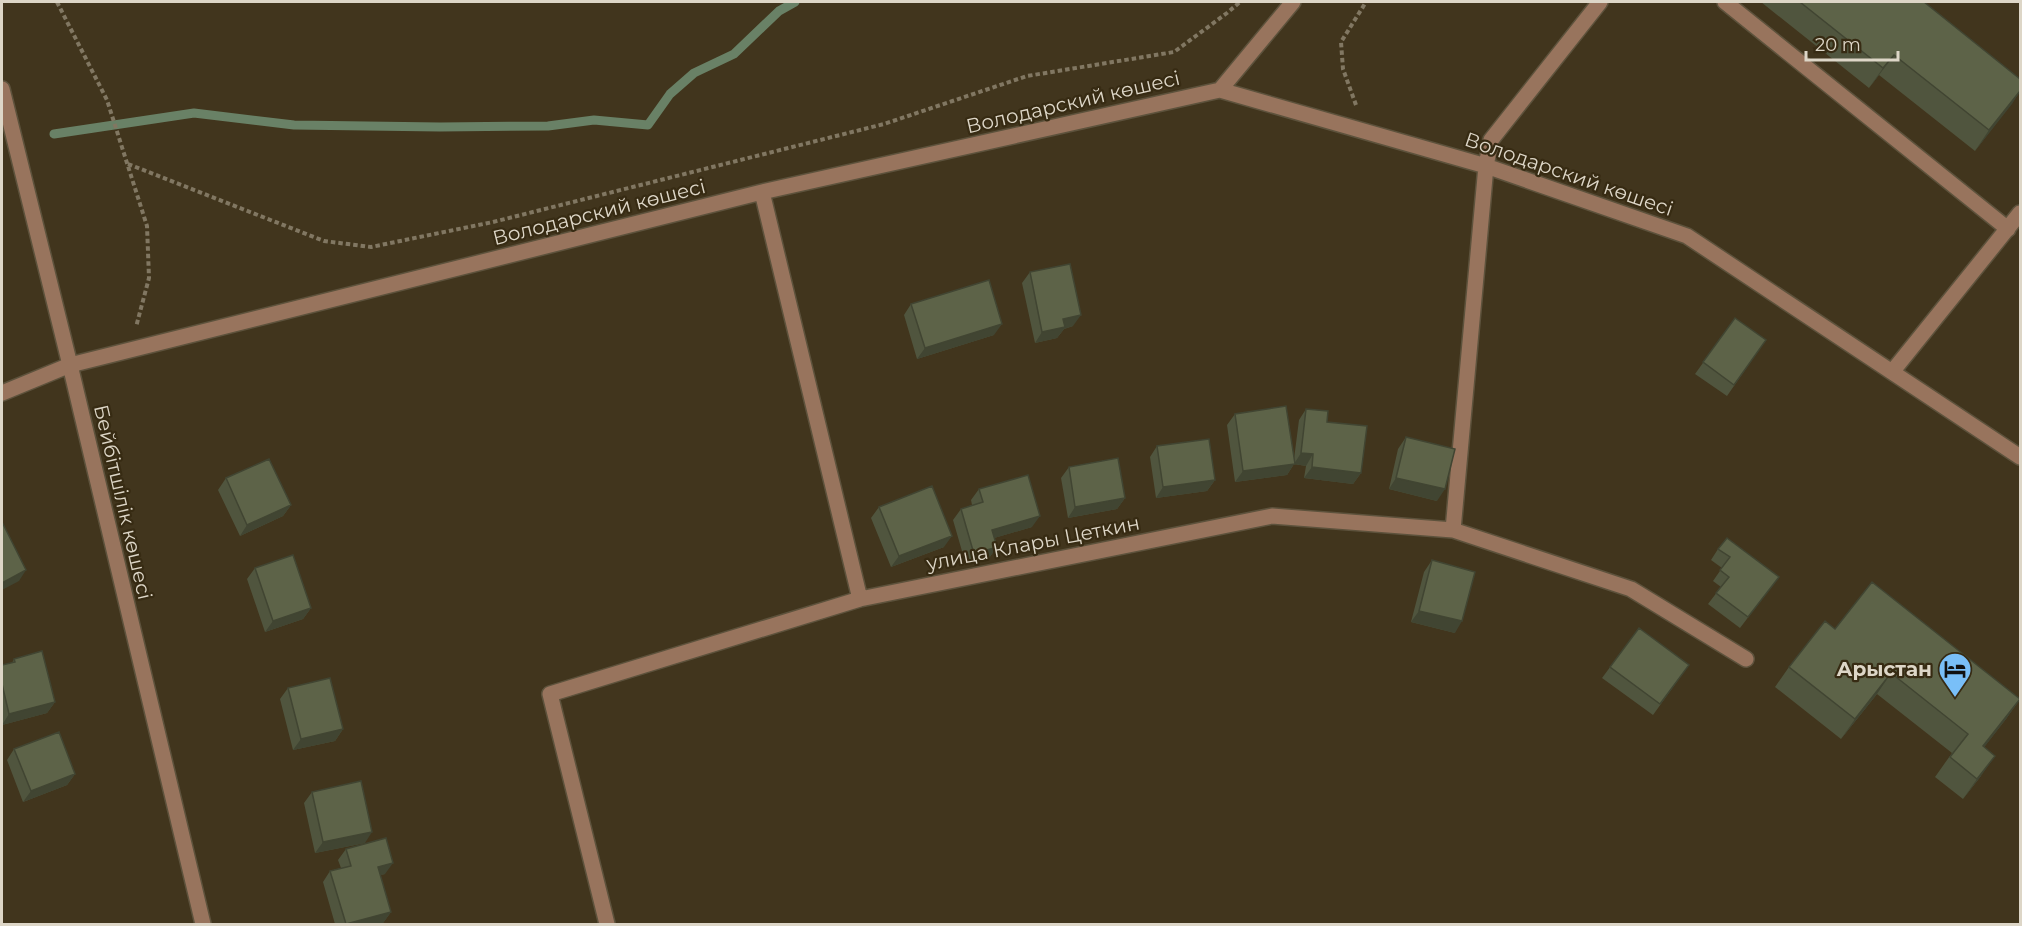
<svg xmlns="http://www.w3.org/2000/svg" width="2022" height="926" font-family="Montserrat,sans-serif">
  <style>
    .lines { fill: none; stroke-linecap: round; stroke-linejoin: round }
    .stream { stroke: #698166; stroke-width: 9 }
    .minor-casing { stroke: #5d523c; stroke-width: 18 }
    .path { stroke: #817762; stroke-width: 4; stroke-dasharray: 4.5 3; stroke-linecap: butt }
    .minor { stroke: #98745d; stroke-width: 15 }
    .wall { fill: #50553e }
    .shaded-wall { fill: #414532 }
    .building { fill: #5d6348; stroke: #414532; stroke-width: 1.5 }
    .labels { text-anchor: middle; stroke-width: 4.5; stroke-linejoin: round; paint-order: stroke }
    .street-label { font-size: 20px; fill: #ddd6c7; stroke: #372b13 }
    .poi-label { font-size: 20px; font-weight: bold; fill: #ddd6c7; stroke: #372b13; text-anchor: end }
  </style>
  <rect width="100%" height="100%" fill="#41351d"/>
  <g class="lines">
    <path class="stream" d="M 54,134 L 194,113 L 294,125 L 440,127 L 548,126 L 594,120 L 648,125 L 670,94 L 694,73 L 734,54 L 779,11 L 795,2"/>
    <defs>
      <path id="minor" d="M 1725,2 L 2008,229
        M 2,89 L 70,365 L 203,924
        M 1220,90 L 1293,2
        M 762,192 L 860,599
        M 1892,372 L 2020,213
        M 2,393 L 70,365 L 762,192 L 1220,90 L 1486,166 L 1687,236 L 2020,457
        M 1453,530 L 1486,166 L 1491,140 L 1600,2
        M 607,924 L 550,694 L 860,599 L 1272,516 L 1453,530 L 1631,589 L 1746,659"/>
    </defs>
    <use href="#minor" class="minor-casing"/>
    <path class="path" d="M 57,2 L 107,100 L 147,226 L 149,278 L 136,327
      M 1356,105 L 1343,69 L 1341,42 L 1366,2
      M 128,164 L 324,241 L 371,247 L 493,222 L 884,124 L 1027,76 L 1174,52 L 1227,13 L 1240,2"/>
    <use href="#minor" class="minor"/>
  </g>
  <path class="wall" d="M 1761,2 L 1924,2 L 2020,79 L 2020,92 L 1975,151 L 1879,75 L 1869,88 Z
    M 1030,272 L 1073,326 L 1064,329 L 1057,338 L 1035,343 L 1022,283 Z
    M 911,304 L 994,335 L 917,359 L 904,315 Z
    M 1735,318 L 1766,340 L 1727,396 L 1695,374 Z
    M 1306,409 L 1327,422 L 1361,473 L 1353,484 L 1304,478 L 1306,466 L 1294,464 L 1287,475 L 1235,482 L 1227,425 L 1235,414 L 1294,459 L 1299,420 Z
    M 1406,437 L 1437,501 L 1389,489 L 1398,449 Z
    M 1157,446 L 1215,480 L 1207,491 L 1156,498 L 1150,457 Z
    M 1069,467 L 1125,498 L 1117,509 L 1068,518 L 1061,478 Z
    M 226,478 L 291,505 L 283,516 L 240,536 L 218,490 Z
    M 979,489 L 1032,527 L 994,538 L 997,547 L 989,558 L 966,565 L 953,520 L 961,509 L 972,505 L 971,500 Z
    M 879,507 L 944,547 L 891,567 L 871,518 Z
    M 1718,549 L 1779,577 L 1740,628 L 1708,604 L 1721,587 L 1713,581 L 1722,568 L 1711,560 Z
    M 1432,560 L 1455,633 L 1411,622 L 1424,572 Z
    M 255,568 L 311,608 L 303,619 L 265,632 L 247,579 Z
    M 1639,628 L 1689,665 L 1653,715 L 1602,678 Z
    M 1835,629 L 2020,699 L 2006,719 L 1984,747 L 1981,776 L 1963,799 L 1935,777 L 1952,753 L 1877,694 L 1841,739 L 1775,687 L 1789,667 Z
    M 14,659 L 55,702 L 47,713 L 2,725 L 2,665 L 12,663 Z
    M 288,688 L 343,729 L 335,741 L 293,750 L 280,699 Z
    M 14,749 L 75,774 L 67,785 L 23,802 L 7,760 Z
    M 312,792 L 365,843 L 315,853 L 304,803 Z
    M 346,849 L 385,874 L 380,875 L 391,912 L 383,923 L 379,924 L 335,924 L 323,882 L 330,871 L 341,868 L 338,860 Z"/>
  <path class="shaded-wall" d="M 1894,55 L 1879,75 L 1869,88 L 1883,68 Z
    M 2020,91 L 2012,104 L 1975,151 L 1989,130 Z
    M 1081,315 L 1073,326 L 1064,329 L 1057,338 L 1035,343 L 1042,332 L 1063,319 Z
    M 1002,324 L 994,335 L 917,359 L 925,348 Z
    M 1301,453 L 1313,454 L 1306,466 L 1294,464 L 1287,475 L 1235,482 L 1243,471 L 1294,464 Z
    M 1312,467 L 1361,473 L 1353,484 L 1304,478 Z
    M 1396,478 L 1445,489 L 1437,501 L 1389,489 Z
    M 1215,480 L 1207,491 L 1156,498 L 1163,487 Z
    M 1125,498 L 1117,509 L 1068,518 L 1075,507 Z
    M 291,505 L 283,516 L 240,536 L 247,525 Z
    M 1040,516 L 1032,527 L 984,541 L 992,530 Z
    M 952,536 L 944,547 L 891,567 L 899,556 Z
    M 997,547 L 989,558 L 966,565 L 974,554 Z
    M 26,570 L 19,581 L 2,590 L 2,583 Z
    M 311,608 L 303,619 L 265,632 L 273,621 Z
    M 1419,611 L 1462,621 L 1455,633 L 1411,622 Z
    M 1891,673 L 1877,694 L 1841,739 L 1855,719 Z
    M 2020,699 L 2006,719 L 1969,767 L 1983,746 Z
    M 55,702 L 47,713 L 2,725 L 9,714 Z
    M 343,729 L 335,741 L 293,750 L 301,739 Z
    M 1995,756 L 1981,776 L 1963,799 L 1977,779 Z
    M 75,774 L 67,785 L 23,802 L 31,791 Z
    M 372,832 L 365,843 L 315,853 L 323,842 Z
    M 393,863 L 385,874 L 370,878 L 378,867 Z
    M 391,912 L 383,923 L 379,924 L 347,924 Z"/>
  <path class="building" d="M 1800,2 L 1924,2 L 2020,79 L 2020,91 L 1989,130 L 1894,55 L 1883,68 Z
    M 1070,264 L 1081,315 L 1063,319 L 1065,327 L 1042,332 L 1030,272 Z
    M 989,280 L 1002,324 L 925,348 L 911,304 Z
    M 1735,318 L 1766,340 L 1734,385 L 1703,362 Z
    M 1286,406 L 1295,464 L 1243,471 L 1235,414 Z
    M 1306,409 L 1328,411 L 1327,422 L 1367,426 L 1361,473 L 1312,467 L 1313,454 L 1301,453 Z
    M 1406,437 L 1455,449 L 1445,489 L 1396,478 Z
    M 1209,439 L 1215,480 L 1163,487 L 1157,446 Z
    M 1118,458 L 1125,498 L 1075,507 L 1069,467 Z
    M 269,459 L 291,505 L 247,525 L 226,478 Z
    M 1028,475 L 1040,516 L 992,530 L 997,547 L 974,554 L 961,509 L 983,502 L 979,489 Z
    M 932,486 L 952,536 L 899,556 L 879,507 Z
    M 2,522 L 26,570 L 2,583 Z
    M 1727,538 L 1779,577 L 1748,617 L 1716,593 L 1729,577 L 1720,570 L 1730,557 L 1718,549 Z
    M 293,555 L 311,608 L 273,621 L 255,568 Z
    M 1432,560 L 1475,572 L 1462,621 L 1419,611 Z
    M 1872,582 L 2020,699 L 1983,746 L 1995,756 L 1977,779 L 1950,757 L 1968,734 L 1891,673 L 1855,719 L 1789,667 L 1825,621 L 1835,629 Z
    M 1639,628 L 1689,665 L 1660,704 L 1610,667 Z
    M 42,651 L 55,702 L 9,714 L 2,684 L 2,665 L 15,662 L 14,659 Z
    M 330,678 L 343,729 L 301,739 L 288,688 Z
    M 59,732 L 75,774 L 31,791 L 14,749 Z
    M 361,781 L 372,832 L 323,842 L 312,792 Z
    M 386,838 L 393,863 L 378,867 L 391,912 L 346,924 L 330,871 L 351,866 L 346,849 Z"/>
  <defs>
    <symbol id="hotel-pin" viewBox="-11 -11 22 30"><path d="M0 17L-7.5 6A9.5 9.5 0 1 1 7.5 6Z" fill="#79bff8" stroke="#372b13"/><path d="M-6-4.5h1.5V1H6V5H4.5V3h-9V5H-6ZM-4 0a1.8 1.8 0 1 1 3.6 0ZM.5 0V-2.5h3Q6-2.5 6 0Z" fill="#111"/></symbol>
  </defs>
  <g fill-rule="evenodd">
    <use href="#hotel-pin" x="1936" y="650" width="38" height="52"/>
  </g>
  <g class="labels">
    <g class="street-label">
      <text transform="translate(1073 102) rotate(-13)" y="7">Володарский көшесі</text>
      <text transform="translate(1569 174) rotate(19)" y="7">Володарский көшесі</text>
      <text transform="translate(599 212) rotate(-14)" y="7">Володарский көшесі</text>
      <text transform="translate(123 502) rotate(77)" y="7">Бейбітшілік көшесі</text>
      <text transform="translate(1033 543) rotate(-11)" y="7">улица Клары Цеткин</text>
    </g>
    <g class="poi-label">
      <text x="1932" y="676">Арыстан</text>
    </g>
  </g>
  <rect width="2022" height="926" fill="none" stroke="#ddd6c7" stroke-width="6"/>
  <path d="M1806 51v9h92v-9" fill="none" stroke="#ddd6c7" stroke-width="3"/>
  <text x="1815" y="51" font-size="18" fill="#ddd6c7" stroke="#372b13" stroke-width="4.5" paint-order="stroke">20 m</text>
</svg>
